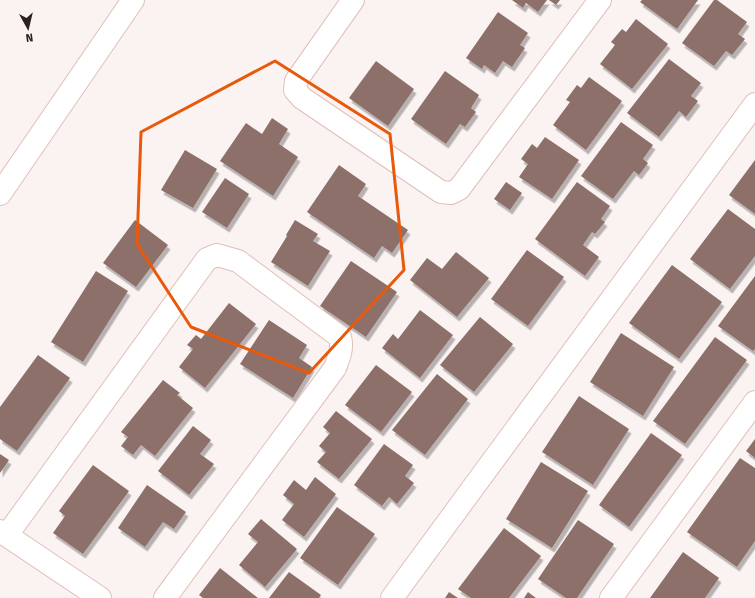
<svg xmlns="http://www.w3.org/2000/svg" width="755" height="598" font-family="'Fira Sans',sans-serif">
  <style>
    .building { fill: #8d706a; filter: url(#shadow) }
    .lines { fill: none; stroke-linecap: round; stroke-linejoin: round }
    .minor-casing { stroke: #e0bfb8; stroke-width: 24 }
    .minor { stroke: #fff; stroke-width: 22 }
    .marked { fill: none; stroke: #e8590c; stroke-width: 3; stroke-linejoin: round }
  </style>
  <defs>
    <filter id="shadow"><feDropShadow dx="2.5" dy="4.5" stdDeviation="0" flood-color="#0004"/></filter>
  </defs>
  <rect width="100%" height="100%" fill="#faf3f2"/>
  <path class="building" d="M 512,0 L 547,0 L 538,12 L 526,3 L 523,8 Z
    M 549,0 L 560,0 L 556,5 Z
    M 642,0 L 698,0 L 677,29 L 640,2 Z
    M 714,0 L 717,0 L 747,22 L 738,34 L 745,39 L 732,55 L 726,51 L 714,66 L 682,43 Z
    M 498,12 L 528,33 L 520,45 L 525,48 L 512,67 L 503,61 L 495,73 L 484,65 L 482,69 L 466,58 Z
    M 636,19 L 668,44 L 632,89 L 600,64 L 615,45 L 611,42 L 622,29 L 626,32 Z
    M 669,59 L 701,83 L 691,96 L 698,101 L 686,117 L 679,111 L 659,137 L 627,113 Z
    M 376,61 L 414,89 L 388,126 L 349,98 Z
    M 445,71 L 479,95 L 471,108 L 476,112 L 465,127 L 460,124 L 446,144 L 411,119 Z
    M 589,77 L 622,101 L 586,150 L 553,125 L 570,102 L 566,100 L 577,85 L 581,88 Z
    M 272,118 L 288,129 L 279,144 L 298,157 L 273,196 L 220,161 L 246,123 L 262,134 Z
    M 621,122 L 653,145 L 643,159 L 648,163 L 639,175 L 634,171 L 613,199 L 581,176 Z
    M 545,137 L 579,160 L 552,199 L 519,177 L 528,164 L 521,159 L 532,144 L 537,148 Z
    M 185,150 L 217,169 L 193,208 L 161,190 Z
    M 755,160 L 755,214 L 729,195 Z
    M 339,165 L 366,184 L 358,196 L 408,230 L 392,253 L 382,246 L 374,258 L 307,212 Z
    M 225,178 L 249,194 L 227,228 L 202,212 Z
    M 506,182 L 522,193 L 510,210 L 494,199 Z
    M 577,182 L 610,206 L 601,219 L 605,222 L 595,234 L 592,232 L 583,245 L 599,257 L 585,276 L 535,239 Z
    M 728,209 L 755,229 L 755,256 L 730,289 L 690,259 Z
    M 135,220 L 168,245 L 136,287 L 103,263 Z
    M 295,220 L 318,234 L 313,241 L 330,251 L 308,286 L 271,262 L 287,236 L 286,235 Z
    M 527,250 L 564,277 L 528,326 L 491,299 Z
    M 456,252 L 489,278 L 457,317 L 410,280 L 427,258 L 442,269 Z
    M 351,261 L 397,292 L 366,337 L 320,306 Z
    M 672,265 L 722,302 L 679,359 L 629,323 Z
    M 96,271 L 128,291 L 83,362 L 51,342 Z
    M 755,276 L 755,349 L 753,351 L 718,326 Z
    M 229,303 L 256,324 L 205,388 L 179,367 L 193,349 L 187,345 L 196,335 L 201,339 Z
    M 420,310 L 453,335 L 420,378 L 382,348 L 393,334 L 398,339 Z
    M 480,317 L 513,344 L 474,392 L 440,365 Z
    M 269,320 L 307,345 L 299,358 L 312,367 L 293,398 L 240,364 Z
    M 621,333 L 674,367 L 643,416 L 590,382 Z
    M 715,337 L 747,360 L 685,444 L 653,421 Z
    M 38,355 L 70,378 L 17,451 L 0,439 L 0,407 Z
    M 376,365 L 412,392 L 381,432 L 345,405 Z
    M 437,374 L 468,399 L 425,455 L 392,430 Z
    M 163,380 L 180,393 L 177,395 L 193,408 L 155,456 L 141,445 L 133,455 L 121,446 L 128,437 L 121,432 Z
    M 579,396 L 629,429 L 593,485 L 542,452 Z
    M 336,411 L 372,439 L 339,479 L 317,462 L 326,452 L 319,446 L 330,433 L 323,427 Z
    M 193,426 L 211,440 L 200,454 L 214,464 L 189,495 L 158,471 Z
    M 651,433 L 682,455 L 629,527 L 599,505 Z
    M 755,439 L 755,458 L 746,451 Z
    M 384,444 L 413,465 L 405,476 L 414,483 L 397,504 L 389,497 L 382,506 L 354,485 Z
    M 0,454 L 9,460 L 0,473 Z
    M 740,458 L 755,468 L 755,541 L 737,567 L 687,532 Z
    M 541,462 L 588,491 L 552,548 L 506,519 Z
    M 93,465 L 129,491 L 83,554 L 53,533 L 65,516 L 59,511 Z
    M 315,477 L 336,494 L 304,537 L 282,520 L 294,504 L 283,495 L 294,480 L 306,490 Z
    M 147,485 L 186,512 L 174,529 L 163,522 L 145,547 L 118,528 Z
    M 337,507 L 375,534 L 338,585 L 300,558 Z
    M 261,519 L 297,549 L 265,587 L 239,565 L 258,542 L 248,534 Z
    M 578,520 L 614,544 L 577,598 L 566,598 L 538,579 Z
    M 504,528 L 541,556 L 509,598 L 471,598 L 458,589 Z
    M 683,552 L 719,578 L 705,598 L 650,598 Z
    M 220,568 L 258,598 L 203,598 L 199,595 Z
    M 289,572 L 321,595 L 319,598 L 269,598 Z
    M 449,592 L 458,598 L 445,598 Z
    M 528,592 L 536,598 L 524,598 Z"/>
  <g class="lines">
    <defs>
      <path id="minor" d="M 353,0 L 296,81 L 295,90 L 302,98 L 441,192 L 451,193 L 459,189 L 600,0
        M 0,194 L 133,0
        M 0,531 L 100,598
        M 7,535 L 207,259 L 217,255 L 238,261 L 340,337 C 343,349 339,357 335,368 L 165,598
        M 392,598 L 755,104
        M 611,598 L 755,402"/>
    </defs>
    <use href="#minor" class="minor-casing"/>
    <use href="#minor" class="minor"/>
  </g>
  <path class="marked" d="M 275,61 L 390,134 L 404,270 L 309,373 L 191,327 L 137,244 L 141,132 Z"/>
  <g transform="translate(28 28) rotate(172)" stroke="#faf3f2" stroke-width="3" paint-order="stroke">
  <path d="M0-3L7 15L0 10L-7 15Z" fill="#2d211f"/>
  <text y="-6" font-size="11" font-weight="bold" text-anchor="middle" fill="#2d211f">N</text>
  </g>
</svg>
